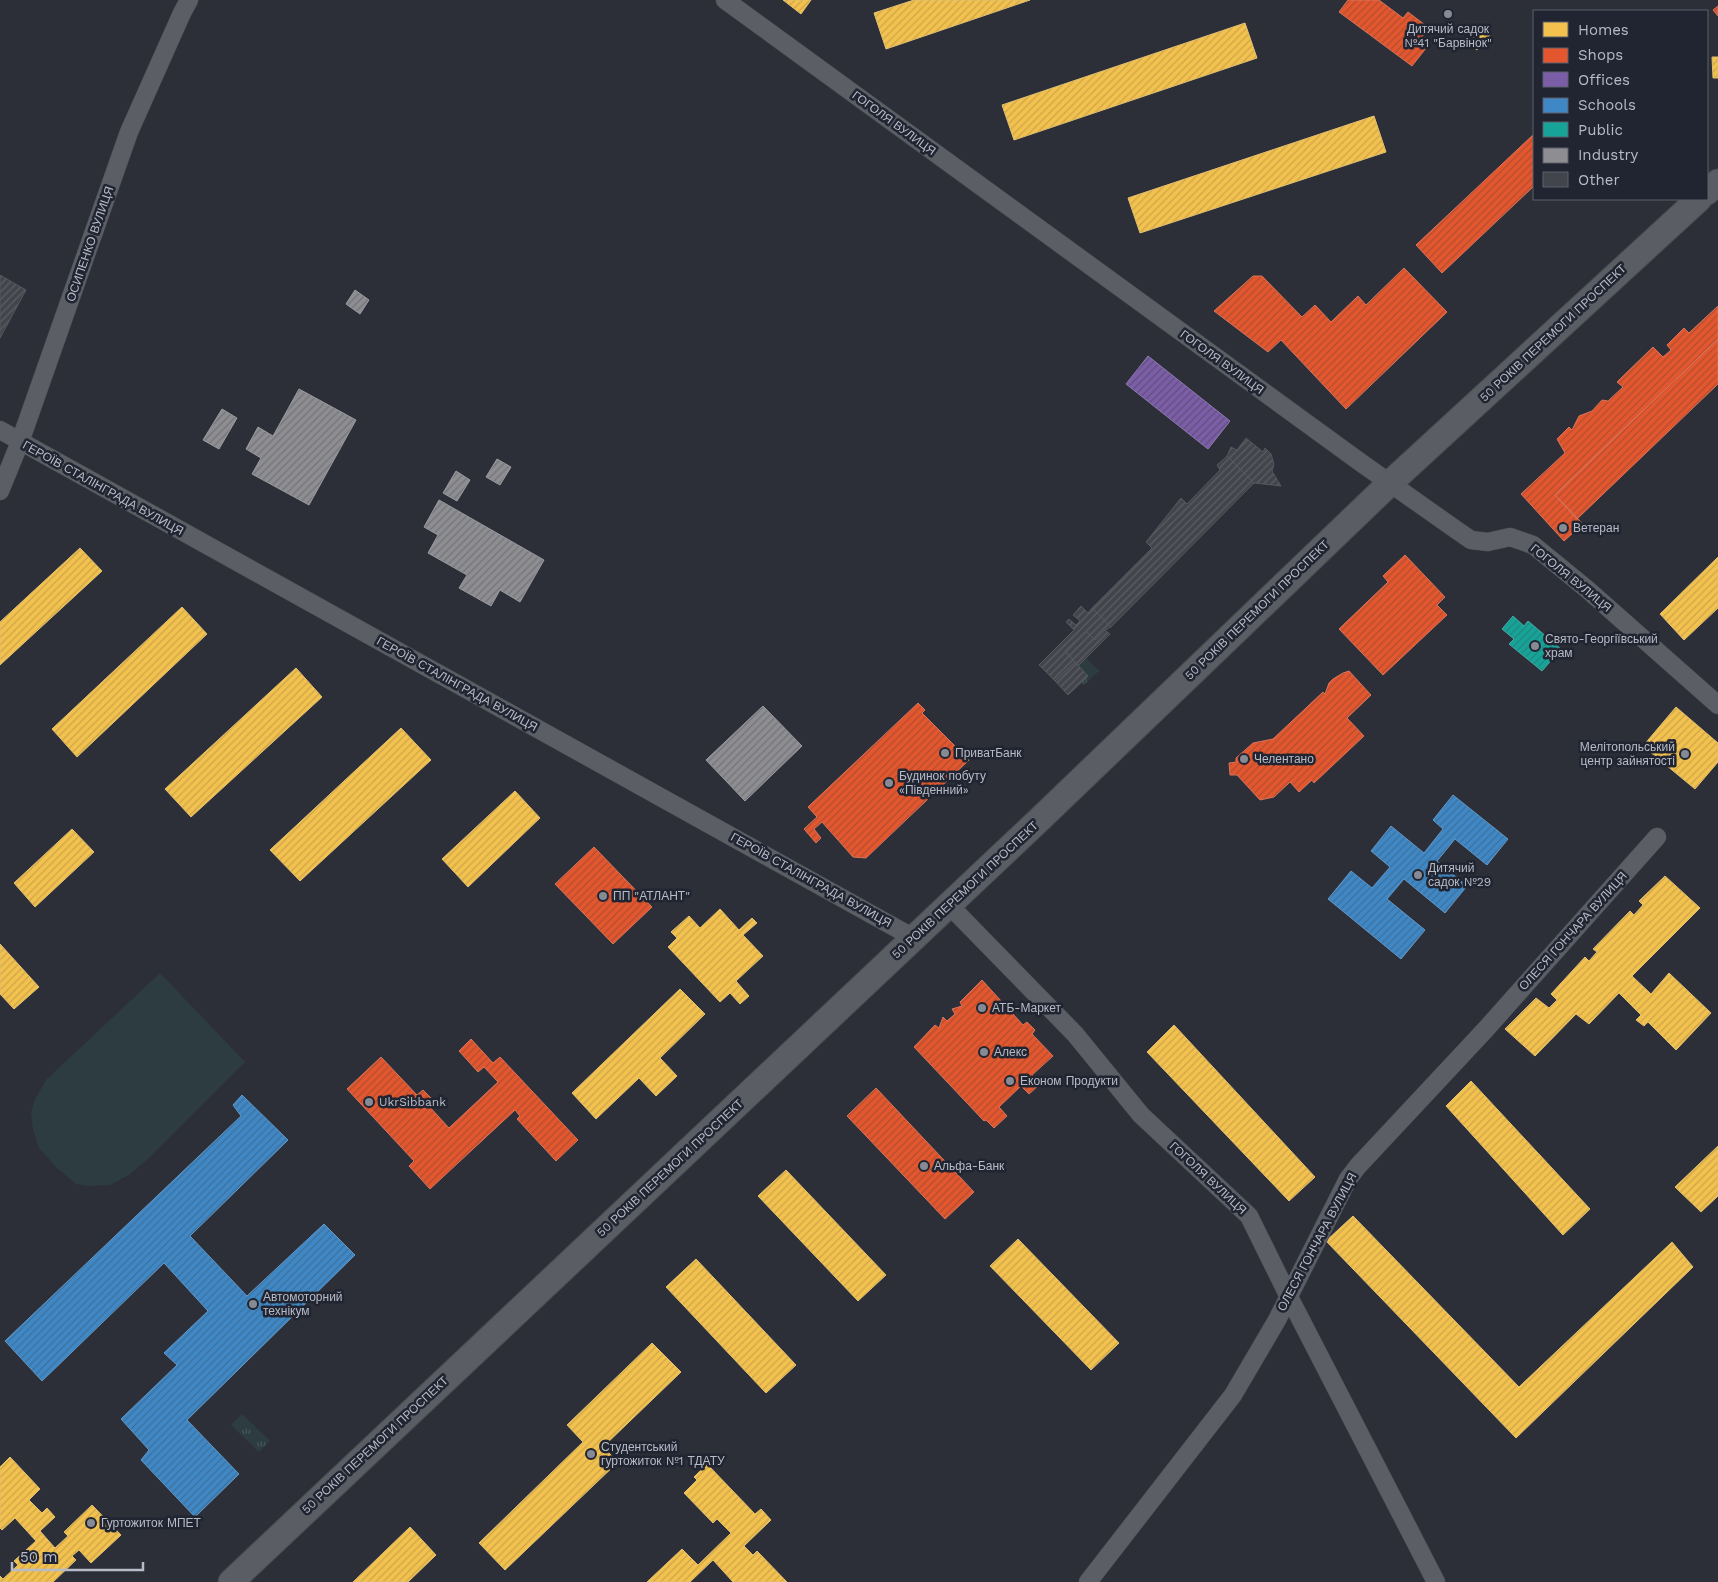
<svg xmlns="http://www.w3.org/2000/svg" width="1718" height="1582" font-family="'Work Sans',sans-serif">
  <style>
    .grass { fill: url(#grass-tufts) }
    .park { fill: #2d3c40 }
    .homes { fill: url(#homes-hatch); stroke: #e0bf72 }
    .shops { fill: url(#shops-hatch); stroke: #d6755c }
    .offices { fill: url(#offices-hatch); stroke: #8d7ab1 }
    .schools { fill: url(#schools-hatch); stroke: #6397c6 }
    .public { fill: url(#public-hatch); stroke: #47aaa6 }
    .industry { fill: url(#industry-hatch); stroke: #9a9ba2 }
    .building { fill: url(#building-hatch); stroke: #54575f }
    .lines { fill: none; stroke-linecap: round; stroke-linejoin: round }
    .street-casing { stroke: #484a50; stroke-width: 19 }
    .secondary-casing { stroke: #484a50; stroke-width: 27 }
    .street { stroke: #5c5e65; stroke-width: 18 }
    .secondary { stroke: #5a5d64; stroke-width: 25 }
    .poi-dot { fill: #868a95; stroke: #202531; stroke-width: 2 }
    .labels { text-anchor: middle; stroke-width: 5; stroke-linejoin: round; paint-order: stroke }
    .poi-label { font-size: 12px; fill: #b7bbc7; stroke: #202531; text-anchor: start }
    .street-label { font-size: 12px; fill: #b7bbc7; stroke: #202531 }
  </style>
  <defs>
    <pattern id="grass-tufts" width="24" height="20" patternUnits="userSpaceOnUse" patternTransform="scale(1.25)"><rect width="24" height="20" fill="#2d3c40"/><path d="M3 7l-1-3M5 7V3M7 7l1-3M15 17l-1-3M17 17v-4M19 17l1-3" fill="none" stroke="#49565a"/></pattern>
    <pattern id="homes-hatch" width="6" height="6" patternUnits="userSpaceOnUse" patternTransform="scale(1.25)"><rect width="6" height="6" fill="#f2c14e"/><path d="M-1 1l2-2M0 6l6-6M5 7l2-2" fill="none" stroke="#cda64a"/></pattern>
    <pattern id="shops-hatch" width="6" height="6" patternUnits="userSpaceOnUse" patternTransform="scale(1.25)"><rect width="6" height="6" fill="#e4572e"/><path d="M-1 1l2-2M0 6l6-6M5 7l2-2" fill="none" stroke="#b04e32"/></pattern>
    <pattern id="offices-hatch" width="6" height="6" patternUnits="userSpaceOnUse" patternTransform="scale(1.25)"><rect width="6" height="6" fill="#7b5ea7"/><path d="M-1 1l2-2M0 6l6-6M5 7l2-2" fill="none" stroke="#604f7c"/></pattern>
    <pattern id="schools-hatch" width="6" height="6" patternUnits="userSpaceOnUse" patternTransform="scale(1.25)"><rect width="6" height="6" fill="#3f88c5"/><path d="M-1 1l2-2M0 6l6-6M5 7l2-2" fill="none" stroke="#3d709c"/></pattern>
    <pattern id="public-hatch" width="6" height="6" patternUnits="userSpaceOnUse" patternTransform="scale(1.25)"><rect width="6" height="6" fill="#17a398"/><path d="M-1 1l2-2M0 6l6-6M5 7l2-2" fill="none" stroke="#1f8881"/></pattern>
    <pattern id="industry-hatch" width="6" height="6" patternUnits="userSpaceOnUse" patternTransform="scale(1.25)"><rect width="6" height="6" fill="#8d8d92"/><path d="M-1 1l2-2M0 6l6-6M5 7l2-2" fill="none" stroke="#737478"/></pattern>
    <pattern id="building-hatch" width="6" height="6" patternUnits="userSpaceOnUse" patternTransform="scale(1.25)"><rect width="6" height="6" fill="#43454c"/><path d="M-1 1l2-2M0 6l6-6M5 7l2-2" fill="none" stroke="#5c5e64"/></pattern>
  </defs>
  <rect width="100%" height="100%" fill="#2c2f37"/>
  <path class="grass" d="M 1086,658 L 1099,671 L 1084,685 L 1081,683 L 1088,676 L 1078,666 Z
    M 242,1414 L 270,1441 L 259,1452 L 231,1425 Z"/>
  <path class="park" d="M 160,973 L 245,1062 L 149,1158 L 129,1175 L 110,1185 L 91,1186 L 76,1184 L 55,1166 L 39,1148 L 33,1130 L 31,1113 L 35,1099 L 46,1080 Z"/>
  <path class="homes" d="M 783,0 L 811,0 L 801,14 Z
    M 914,0 L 1030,0 L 886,49 L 874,13 Z
    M 1245,23 L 1257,58 L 1014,140 L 1002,105 Z
    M 1477,25 L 1490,35 L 1477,50 L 1465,40 Z
    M 1712,57 L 1718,57 L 1718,78 L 1713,78 Z
    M 1374,116 L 1386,152 L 1140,233 L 1128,198 Z
    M 80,548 L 102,571 L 0,665 L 0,622 Z
    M 1718,557 L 1718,608 L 1684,640 L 1660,614 Z
    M 182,607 L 207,634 L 77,757 L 52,729 Z
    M 296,668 L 322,697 L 191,817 L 165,789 Z
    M 1676,707 L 1718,743 L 1718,762 L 1695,789 L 1643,746 Z
    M 401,728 L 431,760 L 300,881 L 270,850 Z
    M 515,791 L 540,818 L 468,887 L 442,859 Z
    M 72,829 L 94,852 L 35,907 L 14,883 Z
    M 1665,876 L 1700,908 L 1632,976 L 1651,994 L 1669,973 L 1711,1013 L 1676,1050 L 1648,1022 L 1644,1026 L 1636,1020 L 1641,1015 L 1619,993 L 1589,1024 L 1576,1014 L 1535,1056 L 1505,1029 L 1536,998 L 1549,1008 L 1557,1000 L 1551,994 L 1585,957 L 1589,961 L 1597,952 L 1593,949 L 1630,911 L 1634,915 L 1643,905 L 1639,901 Z
    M 720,909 L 739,930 L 752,918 L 757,923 L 743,935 L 763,956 L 736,981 L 749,996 L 740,1004 L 730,993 L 720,1002 L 668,947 L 677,938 L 671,932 L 689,916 L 700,928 Z
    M 0,944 L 39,987 L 14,1009 L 0,994 Z
    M 680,989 L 705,1014 L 660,1058 L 677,1076 L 656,1096 L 639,1078 L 596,1119 L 572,1093 Z
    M 1174,1025 L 1315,1177 L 1289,1201 L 1147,1052 Z
    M 1471,1081 L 1590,1209 L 1563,1235 L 1446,1106 Z
    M 1718,1146 L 1718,1196 L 1701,1212 L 1675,1187 Z
    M 786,1170 L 886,1275 L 858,1301 L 758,1196 Z
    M 1353,1216 L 1519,1387 L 1672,1242 L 1693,1267 L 1516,1438 L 1326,1241 Z
    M 1018,1239 L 1119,1343 L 1091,1370 L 990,1266 Z
    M 696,1259 L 796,1365 L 766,1393 L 666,1287 Z
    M 652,1343 L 681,1372 L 603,1447 L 618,1462 L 505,1570 L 479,1543 L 583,1442 L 567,1425 Z
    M 10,1457 L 40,1489 L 29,1500 L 42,1513 L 47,1508 L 55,1517 L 40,1531 L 55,1548 L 68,1536 L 64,1532 L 92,1505 L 121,1535 L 91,1563 L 79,1550 L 72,1556 L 76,1560 L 53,1582 L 0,1582 L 0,1576 L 3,1579 L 18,1565 L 14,1561 L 36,1541 L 15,1518 L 2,1530 L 0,1528 L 0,1467 Z
    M 707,1464 L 755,1514 L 761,1509 L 771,1520 L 744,1546 L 753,1555 L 757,1551 L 787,1582 L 733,1582 L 713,1560 L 690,1582 L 647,1582 L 682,1549 L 698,1565 L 731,1533 L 717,1519 L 713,1523 L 684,1493 L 697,1480 L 694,1477 Z
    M 410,1527 L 436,1555 L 408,1582 L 353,1582 Z"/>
  <path class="shops" d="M 1348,0 L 1379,0 L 1403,18 L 1408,12 L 1429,28 L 1422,37 L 1430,43 L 1412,66 L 1339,12 Z
    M 1718,6 L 1718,16 L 1713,10 Z
    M 1534,134 L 1534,186 L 1442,273 L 1416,245 Z
    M 1404,268 L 1447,312 L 1346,409 L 1281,340 L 1268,352 L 1214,311 L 1253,276 L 1262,276 L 1302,317 L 1315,305 L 1331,322 L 1358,296 L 1366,305 Z
    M 1718,306 L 1718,339 L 1555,495 L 1583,524 L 1564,541 L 1521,494 L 1565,453 L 1557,439 L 1569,427 L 1572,430 L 1579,416 L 1592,411 L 1602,400 L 1608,401 L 1623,387 L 1617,382 L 1653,347 L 1663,357 L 1671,350 L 1667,345 L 1684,328 L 1689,333 Z
    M 1718,339 L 1718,384 L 1577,519 L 1555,495 Z
    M 1405,555 L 1445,597 L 1437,605 L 1447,615 L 1383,675 L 1339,629 L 1388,582 L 1383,576 Z
    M 1349,671 L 1371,695 L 1347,718 L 1364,736 L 1314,783 L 1312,780 L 1299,792 L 1290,782 L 1274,797 L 1260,800 L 1237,775 L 1230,775 L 1229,763 L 1236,762 L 1236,758 L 1253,743 L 1273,739 L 1323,692 L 1325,694 L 1329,683 L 1333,679 L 1343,673 Z
    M 918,703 L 925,710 L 922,713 L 969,760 L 866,858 L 853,857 L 822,822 L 814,829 L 821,838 L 816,843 L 804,829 L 817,817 L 808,807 Z
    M 594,847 L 652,907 L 613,944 L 555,884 Z
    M 982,980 L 1023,1025 L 1027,1022 L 1035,1030 L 1032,1034 L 1053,1056 L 1032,1075 L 1040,1084 L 1029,1094 L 1021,1086 L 999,1107 L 1007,1116 L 994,1128 L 986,1120 L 984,1121 L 914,1047 L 935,1025 L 939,1028 L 943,1017 L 947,1021 L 955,1014 L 952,1009 L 962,1006 L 960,1002 Z
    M 471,1039 L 493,1063 L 500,1057 L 578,1140 L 556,1161 L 517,1119 L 520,1116 L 515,1110 L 430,1189 L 409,1166 L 414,1161 L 347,1089 L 381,1057 L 417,1095 L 423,1090 L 432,1099 L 427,1104 L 449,1128 L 498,1082 L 484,1067 L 478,1072 L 459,1051 Z
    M 876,1088 L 974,1192 L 945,1219 L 847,1116 Z"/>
  <path class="offices" d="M 1148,356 L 1230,421 L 1208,449 L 1126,384 Z"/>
  <path class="schools" d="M 1453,795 L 1508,839 L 1487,865 L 1455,839 L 1437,861 L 1467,886 L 1445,913 L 1404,879 L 1387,899 L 1425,930 L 1401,959 L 1328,899 L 1351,871 L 1372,888 L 1390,867 L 1371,851 L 1391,826 L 1424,853 L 1443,829 L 1433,820 Z
    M 242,1095 L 288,1140 L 190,1236 L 247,1296 L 324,1224 L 355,1255 L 187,1420 L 239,1474 L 195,1517 L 141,1460 L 149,1450 L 121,1419 L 177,1365 L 164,1353 L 208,1311 L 164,1263 L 42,1381 L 5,1341 L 241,1116 L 233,1105 Z"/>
  <path class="public" d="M 1513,616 L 1524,626 L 1528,621 L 1561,649 L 1542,671 L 1509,644 L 1514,639 L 1502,629 Z"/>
  <path class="industry" d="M 355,290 L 369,300 L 360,314 L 346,304 Z
    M 299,389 L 356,420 L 309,505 L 252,474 L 261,458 L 246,449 L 258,427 L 273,436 Z
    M 222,409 L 237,418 L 219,449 L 203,440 Z
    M 497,459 L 511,467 L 500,485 L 486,477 Z
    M 456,471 L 470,480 L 457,501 L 443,493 Z
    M 439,500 L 544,560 L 520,602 L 500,590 L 491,606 L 459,588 L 467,575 L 428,553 L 438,535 L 424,527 Z
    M 763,706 L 802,746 L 745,801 L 706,760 Z"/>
  <path class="building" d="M 0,275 L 26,290 L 0,338 Z
    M 1246,438 L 1263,452 L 1265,448 L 1271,454 L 1274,464 L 1272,471 L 1281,486 L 1254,483 L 1227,456 L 1231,447 L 1237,450 Z
    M 1227,456 L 1254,483 L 1111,627 L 1092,608 L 1152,548 L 1146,542 L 1181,498 L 1187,504 L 1220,470 L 1217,465 Z
    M 1081,606 L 1088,613 L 1092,608 L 1111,627 L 1105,630 L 1095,640 L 1086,631 L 1065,651 L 1075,662 L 1055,681 L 1039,665 L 1074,630 L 1066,622 L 1069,619 L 1076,625 L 1080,621 L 1073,615 Z
    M 1105,630 L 1110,634 L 1078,666 L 1065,651 L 1086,631 L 1095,640 Z
    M 1075,662 L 1088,676 L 1068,695 L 1055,681 Z"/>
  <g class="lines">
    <defs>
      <path id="street" d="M 725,0 L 1360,462 L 1455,529 L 1471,540 L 1488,542 L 1510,537 L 1533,545 L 1588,590 L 1718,705
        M 0,430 L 914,938
        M 0,491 L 20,442 L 129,132 L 182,13 L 189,0
        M 949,905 L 1075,1034 L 1141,1115 L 1249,1216 L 1288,1295 L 1436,1582
        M 1088,1582 L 1233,1395 L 1277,1320 L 1348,1179 L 1358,1166 L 1486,1029 L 1657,837"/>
      <path id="secondary" d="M 1707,192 L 1718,182
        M 231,1582 L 1040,819 L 1390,483 L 1699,199"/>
    </defs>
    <use href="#street" class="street-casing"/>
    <use href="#secondary" class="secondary-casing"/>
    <use href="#street" class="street"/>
    <use href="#secondary" class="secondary"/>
  </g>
  <g class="poi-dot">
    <circle cx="1448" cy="14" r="5"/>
    <circle cx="1563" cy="528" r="5"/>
    <circle cx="1535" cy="646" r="5"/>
    <circle cx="945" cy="753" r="5"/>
    <circle cx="1685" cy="754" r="5"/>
    <circle cx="1244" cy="759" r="5"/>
    <circle cx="889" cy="783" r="5"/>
    <circle cx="1418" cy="875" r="5"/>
    <circle cx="603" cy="896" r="5"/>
    <circle cx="982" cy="1008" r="5"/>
    <circle cx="984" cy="1052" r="5"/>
    <circle cx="1010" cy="1081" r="5"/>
    <circle cx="369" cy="1102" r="5"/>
    <circle cx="924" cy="1166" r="5"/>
    <circle cx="253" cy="1304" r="5"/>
    <circle cx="591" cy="1454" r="5"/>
    <circle cx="91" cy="1523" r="5"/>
  </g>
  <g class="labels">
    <g class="poi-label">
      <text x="1448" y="33" text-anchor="middle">Дитячий садок<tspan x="1448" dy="14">№41 "Барвінок"</tspan></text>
      <text x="1573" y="532">Ветеран</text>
      <text x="1545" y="643">Свято-Георгіївський<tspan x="1545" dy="14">храм</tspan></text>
      <text x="1675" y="751" text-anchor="end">Мелітопольський<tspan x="1675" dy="14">центр зайнятості</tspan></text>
      <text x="955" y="757">ПриватБанк</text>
      <text x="1254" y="763">Челентано</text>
      <text x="899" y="780">Будинок побуту<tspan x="899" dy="14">«Південний»</tspan></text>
      <text x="1428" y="872">Дитячий<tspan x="1428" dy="14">садок №29</tspan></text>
      <text x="613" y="900">ПП "АТЛАНТ"</text>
      <text x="992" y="1012">АТБ-Маркет</text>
      <text x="994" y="1056">Алекс</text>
      <text x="1020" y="1085">Економ Продукти</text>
      <text x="379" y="1106">UkrSibbank</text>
      <text x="934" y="1170">Альфа-Банк</text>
      <text x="263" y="1301">Автомоторний<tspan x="263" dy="14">технікум</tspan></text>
      <text x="601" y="1451">Студентський<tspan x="601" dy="14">гуртожиток №1 ТДАТУ</tspan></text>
      <text x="101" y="1527">Гуртожиток МПЕТ</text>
    </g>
    <g class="street-label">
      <text transform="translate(894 123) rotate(36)" y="4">ГОГОЛЯ ВУЛИЦЯ</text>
      <text transform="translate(90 244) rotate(-71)" y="4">ОСИПЕНКО ВУЛИЦЯ</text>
      <text transform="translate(1553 333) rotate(-43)" y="4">50 РОКІВ ПЕРЕМОГИ ПРОСПЕКТ</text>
      <text transform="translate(1222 362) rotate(36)" y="4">ГОГОЛЯ ВУЛИЦЯ</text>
      <text transform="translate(103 488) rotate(29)" y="4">ГЕРОЇВ СТАЛІНГРАДА ВУЛИЦЯ</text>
      <text transform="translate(1571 578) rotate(39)" y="4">ГОГОЛЯ ВУЛИЦЯ</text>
      <text transform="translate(1257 610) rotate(-44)" y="4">50 РОКІВ ПЕРЕМОГИ ПРОСПЕКТ</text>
      <text transform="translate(457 684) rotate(29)" y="4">ГЕРОЇВ СТАЛІНГРАДА ВУЛИЦЯ</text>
      <text transform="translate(811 880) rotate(29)" y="4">ГЕРОЇВ СТАЛІНГРАДА ВУЛИЦЯ</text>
      <text transform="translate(965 890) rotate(-43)" y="4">50 РОКІВ ПЕРЕМОГИ ПРОСПЕКТ</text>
      <text transform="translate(1573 931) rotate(-48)" y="4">ОЛЕСЯ ГОНЧАРА ВУЛИЦЯ</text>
      <text transform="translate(670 1168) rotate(-43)" y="4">50 РОКІВ ПЕРЕМОГИ ПРОСПЕКТ</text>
      <text transform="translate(1208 1178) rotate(43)" y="4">ГОГОЛЯ ВУЛИЦЯ</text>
      <text transform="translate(1317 1242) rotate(-62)" y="4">ОЛЕСЯ ГОНЧАРА ВУЛИЦЯ</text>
      <text transform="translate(375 1445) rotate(-43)" y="4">50 РОКІВ ПЕРЕМОГИ ПРОСПЕКТ</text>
    </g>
  </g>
  <rect x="1533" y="10" width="175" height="190" fill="#202531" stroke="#5c616d"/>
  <rect x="1543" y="22" width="25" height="15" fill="#f2c14e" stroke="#5c616d"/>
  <text x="1578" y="35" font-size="15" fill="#b7bbc7">Homes</text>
  <rect x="1543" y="48" width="25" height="15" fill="#e4572e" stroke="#5c616d"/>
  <text x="1578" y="60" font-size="15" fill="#b7bbc7">Shops</text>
  <rect x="1543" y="72" width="25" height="15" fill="#7b5ea7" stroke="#5c616d"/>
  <text x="1578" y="85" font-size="15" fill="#b7bbc7">Offices</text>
  <rect x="1543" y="98" width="25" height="15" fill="#3f88c5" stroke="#5c616d"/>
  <text x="1578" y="110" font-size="15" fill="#b7bbc7">Schools</text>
  <rect x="1543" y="122" width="25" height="15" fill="#17a398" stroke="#5c616d"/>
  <text x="1578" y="135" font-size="15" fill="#b7bbc7">Public</text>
  <rect x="1543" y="148" width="25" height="15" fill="#8d8d92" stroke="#5c616d"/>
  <text x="1578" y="160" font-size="15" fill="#b7bbc7">Industry</text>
  <rect x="1543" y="172" width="25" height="15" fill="#43454c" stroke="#5c616d"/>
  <text x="1578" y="185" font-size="15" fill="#b7bbc7">Other</text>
  <path d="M12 1562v8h131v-8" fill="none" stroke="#b7bbc7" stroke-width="2.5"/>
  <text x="20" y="1562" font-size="15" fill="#b7bbc7" stroke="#202531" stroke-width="4" paint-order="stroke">50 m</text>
</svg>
